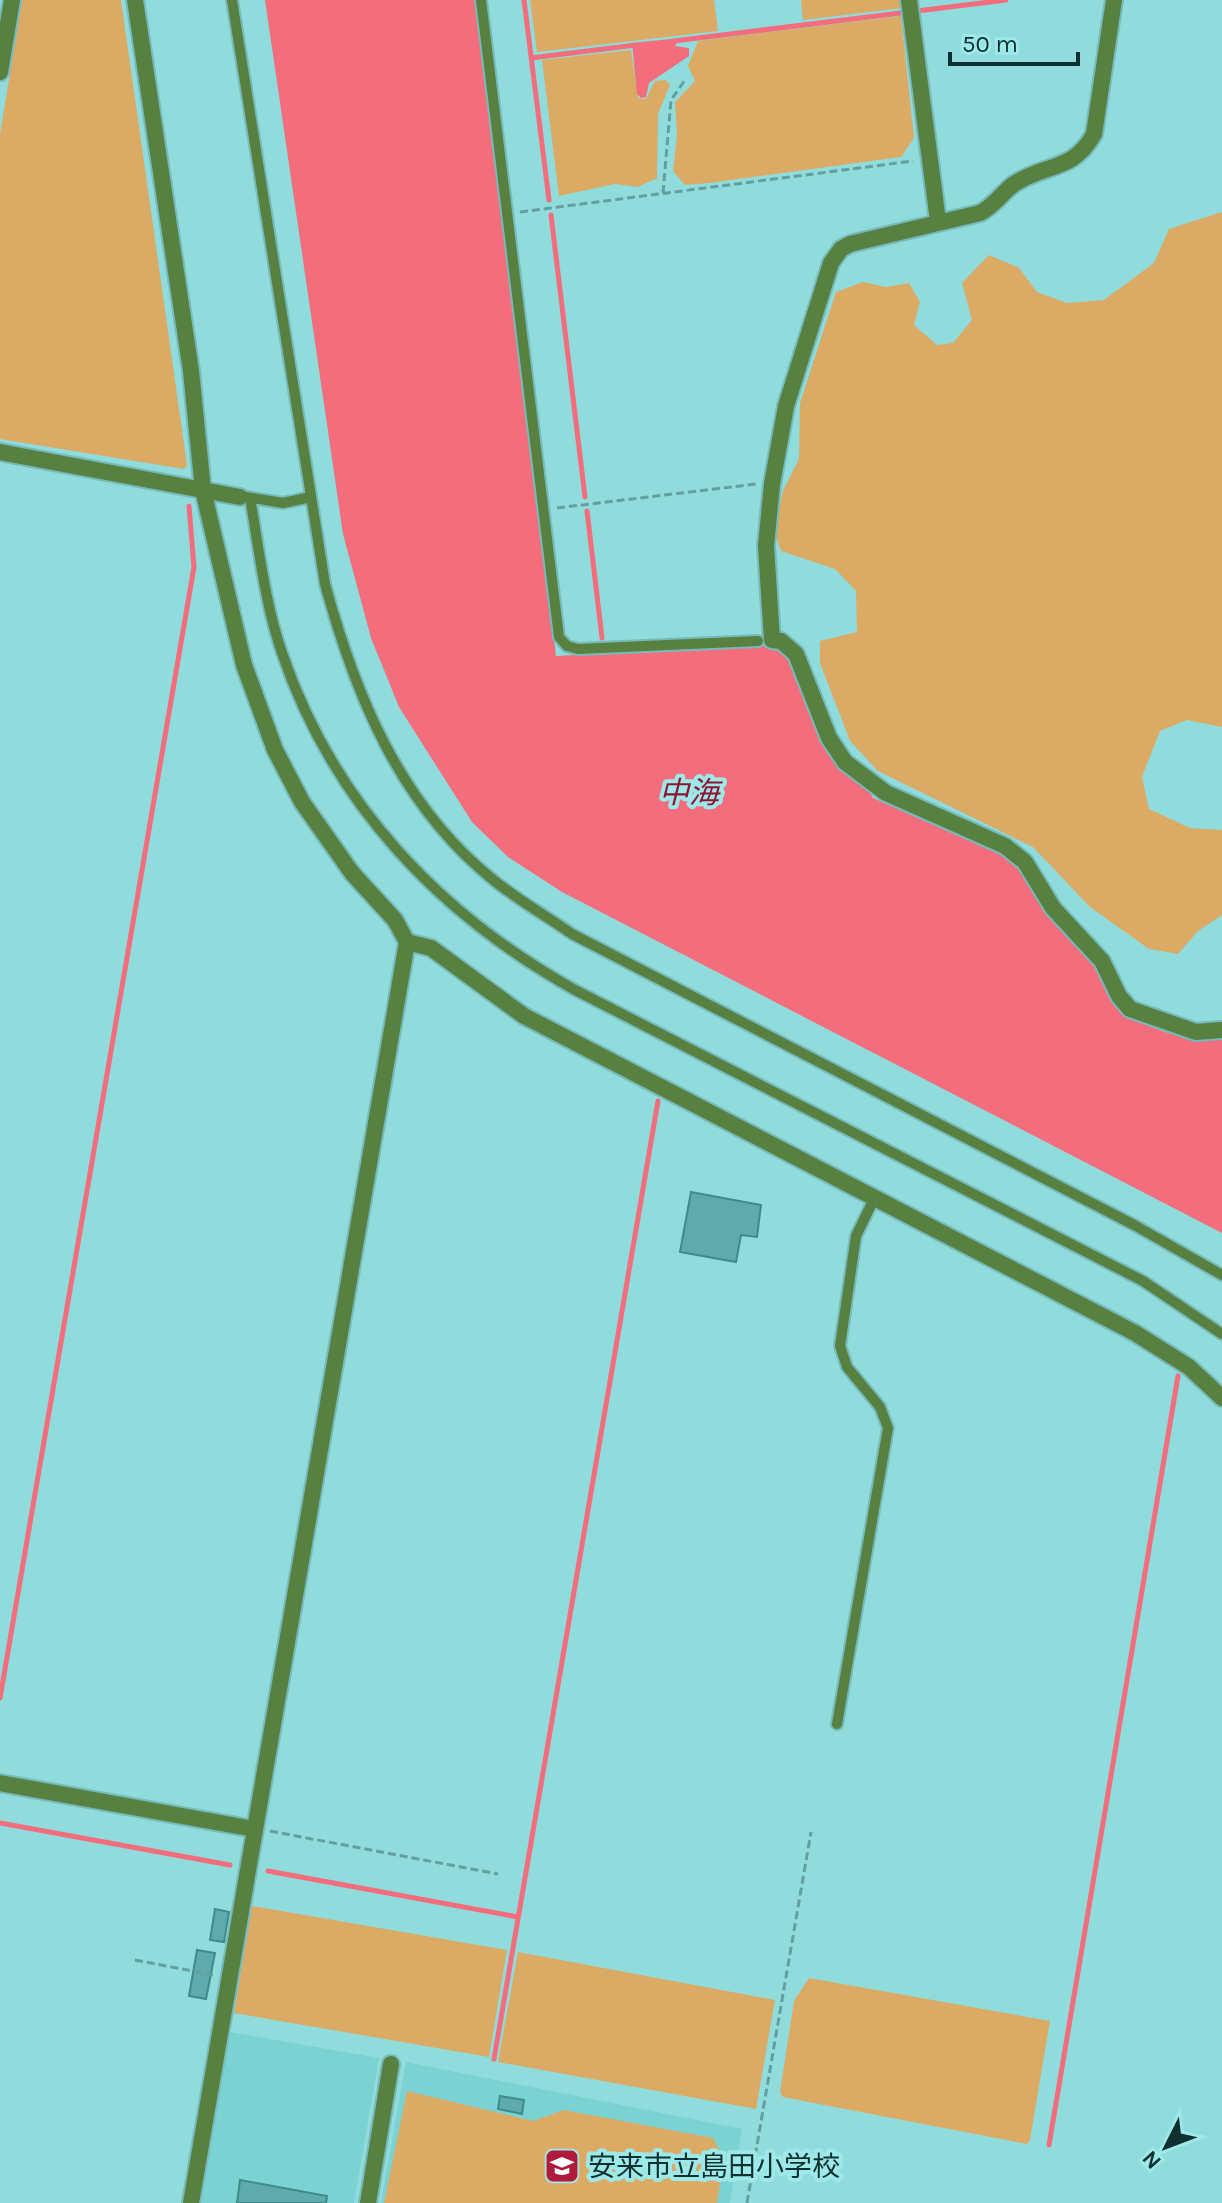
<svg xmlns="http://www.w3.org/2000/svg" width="1222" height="2203" font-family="Karla,'Noto Sans JP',sans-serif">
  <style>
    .built { fill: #7bd2d2 }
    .green { fill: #dbaa64 }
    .water { fill: #f36d7c }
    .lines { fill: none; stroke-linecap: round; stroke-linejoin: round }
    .stream { stroke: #f36d7c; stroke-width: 5 }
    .building { fill: #5fabab; stroke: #3e8b8b; stroke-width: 2 }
    .lane-casing { stroke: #76baba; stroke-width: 14 }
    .street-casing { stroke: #76baba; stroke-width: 20 }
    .path { stroke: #639f9f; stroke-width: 3; stroke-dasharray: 8 4; stroke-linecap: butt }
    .lane { stroke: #588041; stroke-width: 10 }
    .street { stroke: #588041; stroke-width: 16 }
    .labels { text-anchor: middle; stroke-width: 8; stroke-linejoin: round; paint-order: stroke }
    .poi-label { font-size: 28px; fill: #103030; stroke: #9de9e9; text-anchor: start }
    .water-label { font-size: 30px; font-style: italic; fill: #901431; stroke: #9de9e9 }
  </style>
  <rect width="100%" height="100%" fill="#90dcdc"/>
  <path class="built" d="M 230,2032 L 379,2058 L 354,2203 L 201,2203 Z
    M 406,2062 L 742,2129 L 730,2203 L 381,2203 Z"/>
  <path class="green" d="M 22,0 L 121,0 L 187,465 L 184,469 L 0,439 L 0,134 Z
    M 530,0 L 714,0 L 718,31 L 537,52 Z
    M 801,0 L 901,0 L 902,8 L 803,20 Z
    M 901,16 L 914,138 L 901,157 L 709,183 L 685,185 L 673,171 L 677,135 L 675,102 L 695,81 L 688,66 L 698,41 Z
    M 631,50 L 638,98 L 646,99 L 655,81 L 666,80 L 670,85 L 658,114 L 657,178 L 638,187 L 615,184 L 559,196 L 542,60 Z
    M 1222,212 L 1222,727 L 1187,720 L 1160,731 L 1142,777 L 1149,809 L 1190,828 L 1222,830 L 1222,915 L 1198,931 L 1178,954 L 1149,949 L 1090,907 L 1033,847 L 878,771 L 850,741 L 820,663 L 820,641 L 857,632 L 856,591 L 835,569 L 781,551 L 774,531 L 783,491 L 799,459 L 800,403 L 836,292 L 863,282 L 886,287 L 909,283 L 920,302 L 914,325 L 937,345 L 953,343 L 972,320 L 962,283 L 989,255 L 1019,268 L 1037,292 L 1067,303 L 1104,300 L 1154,263 L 1169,229 Z
    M 252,1906 L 507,1950 L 489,2057 L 234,2013 Z
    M 518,1952 L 775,2000 L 756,2109 L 498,2062 Z
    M 809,1978 L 1050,2021 L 1030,2140 L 1027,2144 L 783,2097 L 780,2092 L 794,2001 Z
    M 407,2091 L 533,2121 L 564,2110 L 713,2138 L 724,2159 L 717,2203 L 384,2203 Z"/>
  <path class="water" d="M 265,0 L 476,0 L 556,656 L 761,645 L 787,651 L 873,798 L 1012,858 L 1049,913 L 1098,966 L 1112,1001 L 1123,1015 L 1165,1032 L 1199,1040 L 1222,1037 L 1222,1233 L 562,892 L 508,857 L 472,822 L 399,707 L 371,638 L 343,534 Z
    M 680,38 L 675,46 L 689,48 L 689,56 L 649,83 L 646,97 L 641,98 L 637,94 L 632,43 Z"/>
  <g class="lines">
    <path class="stream" d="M 524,0 L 549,200
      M 674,41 L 1006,0
      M 531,58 L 636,45
      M 551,215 L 585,497
      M 587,511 L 602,638
      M 0,1698 L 194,567 L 189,506
      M 0,1823 L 230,1865
      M 268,1871 L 518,1917
      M 494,2059 L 658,1101
      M 1049,2145 L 1178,1376"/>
  </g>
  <path class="building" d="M 691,1192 L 761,1205 L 757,1237 L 741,1235 L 736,1262 L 680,1252 Z
    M 215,1909 L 229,1912 L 224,1942 L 210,1940 Z
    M 197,1950 L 215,1953 L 206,1999 L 189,1996 Z
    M 500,2096 L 524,2100 L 522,2114 L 498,2109 Z
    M 240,2180 L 327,2196 L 326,2203 L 237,2203 Z"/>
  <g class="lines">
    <defs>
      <path id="lane" d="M 232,0 L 325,584 C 355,694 399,803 491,878 C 516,899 545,915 572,934 L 1136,1226 L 1222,1275
        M 481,0 L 559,637 L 567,646 L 578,649 L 758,641
        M 246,497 L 283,503 L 311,497
        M 250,498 C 259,549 265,604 282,653 C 333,803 439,914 575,990 L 1143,1281 L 1222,1334
        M 837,1724 L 888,1428 L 880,1407 L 847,1367 L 840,1346 L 856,1236 L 874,1199"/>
      <path id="street" d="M 135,0 L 191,371 L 203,490 L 244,665 L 275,750 L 302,802 L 352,873 L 395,920 L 407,942 L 191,2203
        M 909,0 L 938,221
        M 1114,0 L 1094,134 C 1073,172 1046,163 1014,184 C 1002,193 994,206 980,213 L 850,244 L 841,249 L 831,263 L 786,406 L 772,484 L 766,546 L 772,640 L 781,641 L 796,654 L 829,738 L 845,762 L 886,793 L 1005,846 L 1025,862 L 1053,908 L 1102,961 L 1119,996 L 1130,1009 L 1196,1032 L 1222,1030
        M 0,72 L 12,0
        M 0,452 L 240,497
        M 407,942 L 431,948 L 524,1016 L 1135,1333 L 1189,1367 L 1222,1398
        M 0,1783 L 254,1829
        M 368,2203 L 391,2064"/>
    </defs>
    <use href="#lane" class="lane-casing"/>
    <use href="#street" class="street-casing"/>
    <path class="path" d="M 663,193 L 671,100 L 685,80
      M 520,212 L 913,161
      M 557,508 L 756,484
      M 270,1831 L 498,1874
      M 135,1960 L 213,1975
      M 747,2203 L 811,1832"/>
    <use href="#lane" class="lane"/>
    <use href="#street" class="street"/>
  </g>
  <defs>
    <symbol id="school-square" viewBox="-11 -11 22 22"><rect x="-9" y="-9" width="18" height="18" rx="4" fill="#af1a3d" stroke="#9de9e9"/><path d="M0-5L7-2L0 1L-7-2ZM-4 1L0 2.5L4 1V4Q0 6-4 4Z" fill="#fff"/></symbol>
  </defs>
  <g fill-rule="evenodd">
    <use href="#school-square" x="542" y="2146" width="40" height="40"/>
  </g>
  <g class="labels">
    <g class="poi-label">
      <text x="588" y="2176">安来市立島田小学校</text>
    </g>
    <g class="water-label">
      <text x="689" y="803">中海</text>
    </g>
  </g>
  <g transform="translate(1166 2147) rotate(228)" stroke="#9de9e9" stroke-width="6" paint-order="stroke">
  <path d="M0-6L14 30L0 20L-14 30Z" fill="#103030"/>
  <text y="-12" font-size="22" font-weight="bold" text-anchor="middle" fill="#103030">N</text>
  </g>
  <path d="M950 52v12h128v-12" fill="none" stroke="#103030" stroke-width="4"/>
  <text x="962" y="52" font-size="24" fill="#103030" stroke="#9de9e9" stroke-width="6" paint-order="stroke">50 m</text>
</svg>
